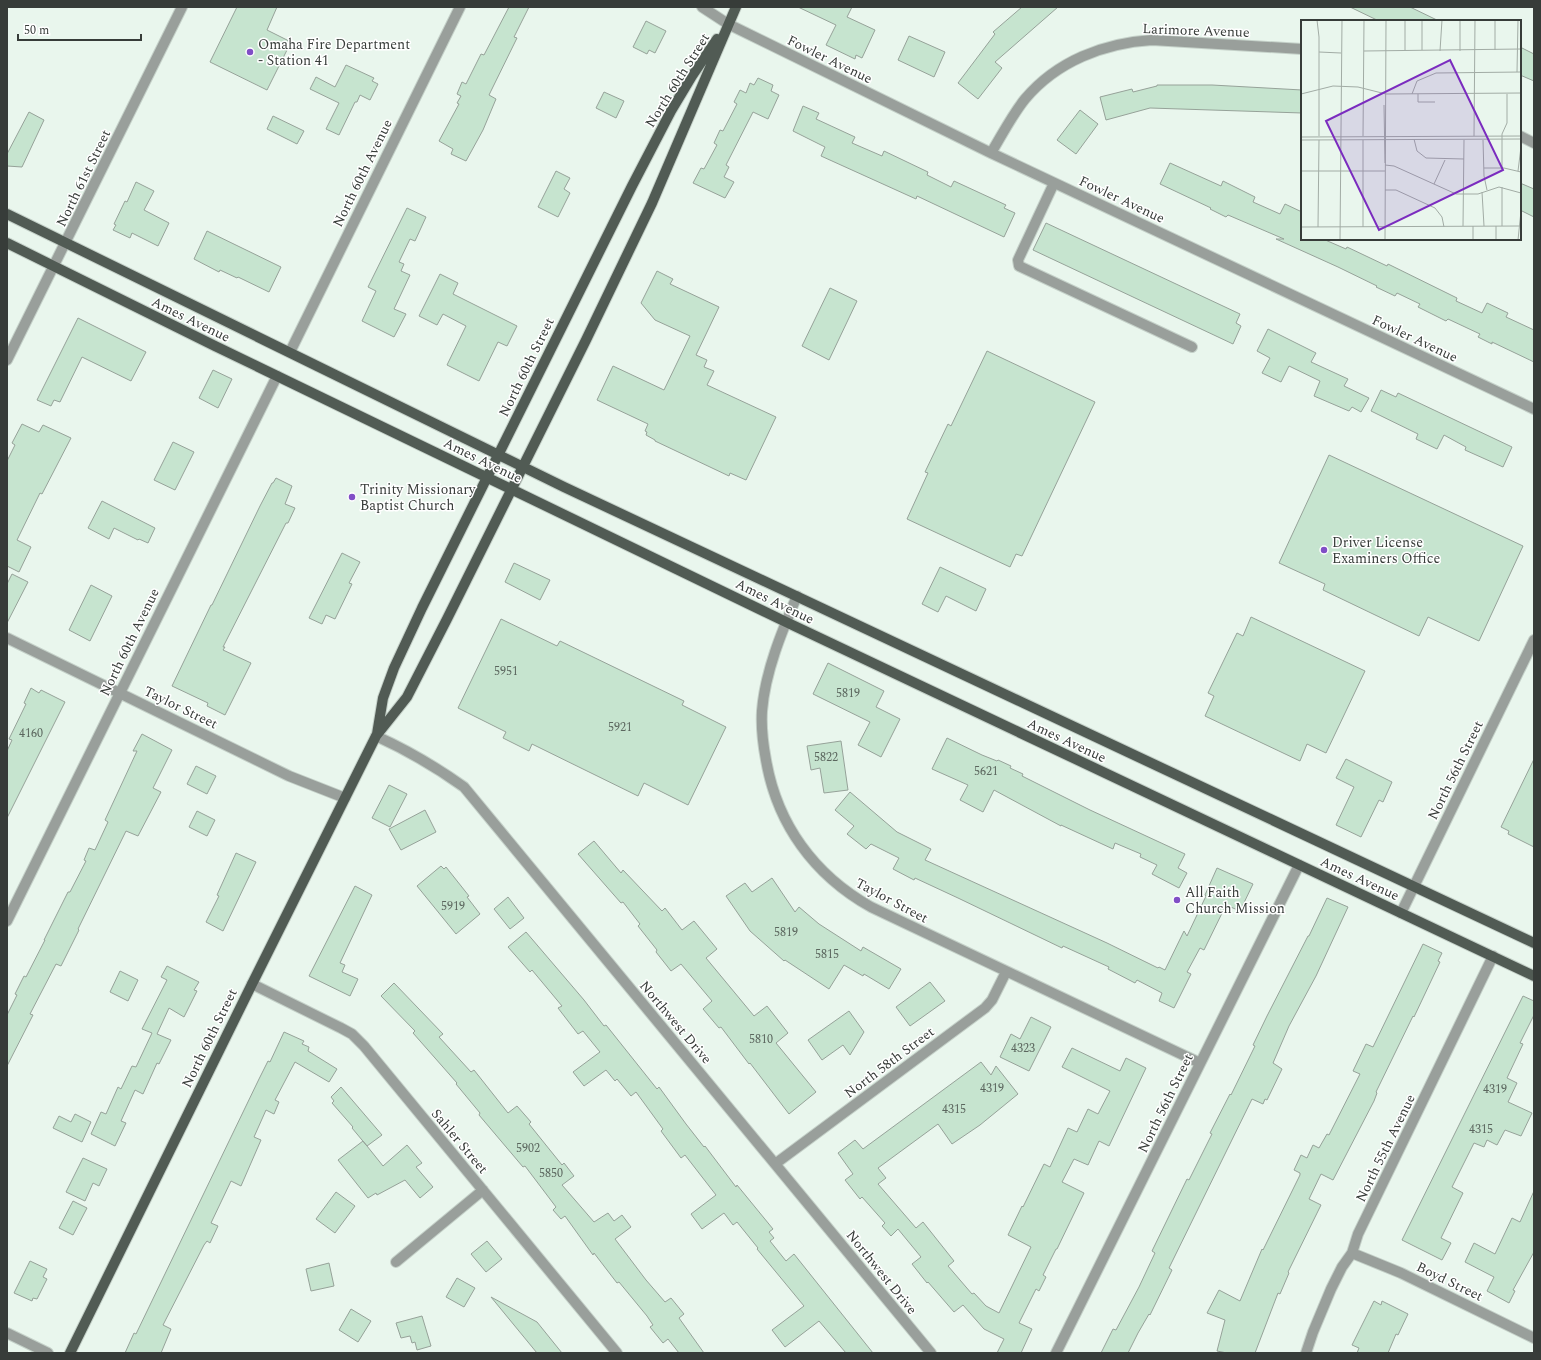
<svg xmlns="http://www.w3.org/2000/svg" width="1541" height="1360" font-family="Spectral,serif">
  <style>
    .building { fill: #c6e4cf; stroke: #96a299 }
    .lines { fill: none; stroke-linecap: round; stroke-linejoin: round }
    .minor-casing { stroke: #c5d1c9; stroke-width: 12 }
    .major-casing { stroke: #c5d1c9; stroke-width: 12 }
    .minor { stroke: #999f9b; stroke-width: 10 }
    .major { stroke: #515b54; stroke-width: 10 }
    .poi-dot { fill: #804ec6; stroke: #fff; stroke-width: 1.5 }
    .labels { text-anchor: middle; stroke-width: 3; stroke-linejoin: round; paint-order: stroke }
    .number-label { font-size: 12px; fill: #5b665e }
    .street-label { font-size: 14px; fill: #373c39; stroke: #fff }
    .poi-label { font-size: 14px; fill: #373c39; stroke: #fff; text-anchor: start }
    .inset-road { fill: none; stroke: #a2aca5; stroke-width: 1 }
    .view { fill: #7b2cbf; fill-opacity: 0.15; stroke: #7b2cbf; stroke-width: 2 }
    .inset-edge { fill: none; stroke: #373c39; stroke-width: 2 }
  </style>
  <rect width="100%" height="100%" fill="#e9f6ed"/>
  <path class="building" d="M 237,7 L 277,7 L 267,30 L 291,42 L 267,90 L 210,62 Z
    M 509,7 L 529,7 L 514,37 L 517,38 L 489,95 L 496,99 L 483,130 L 466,161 L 451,154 L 453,149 L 439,141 L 459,104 L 457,103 L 461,96 L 457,94 L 462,82 L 466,84 L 481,54 L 484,55 Z
    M 798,7 L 852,7 L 847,17 L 875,30 L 862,58 L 856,55 L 855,59 L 826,45 L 836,25 Z
    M 1022,7 L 1058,7 L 995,62 L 1002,68 L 978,99 L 958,83 L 995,34 L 993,32 Z
    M 1350,7 L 1410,7 L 1439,21 L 1379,21 Z
    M 646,21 L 666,31 L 655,53 L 649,50 L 647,54 L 633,47 Z
    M 909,36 L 945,52 L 934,77 L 898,60 Z
    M 1520,47 L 1534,54 L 1534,81 L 1520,75 Z
    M 346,65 L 374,78 L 372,81 L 378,84 L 370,100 L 360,95 L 357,102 L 355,102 L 339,135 L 326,129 L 339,103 L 310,89 L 316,77 L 335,87 Z
    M 758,78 L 773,85 L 771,91 L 779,95 L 768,119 L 753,112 L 726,165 L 729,167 L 724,177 L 734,182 L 725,198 L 693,183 L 701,168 L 704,169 L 717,145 L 714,143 L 720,130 L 723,131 L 737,104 L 734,102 L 740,90 L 746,93 L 750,83 L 754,85 Z
    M 1157,85 L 1212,85 L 1302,90 L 1302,113 L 1150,108 L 1106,120 L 1100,97 L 1132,89 L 1133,92 L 1157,86 Z
    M 604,92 L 624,101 L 616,118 L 596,108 Z
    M 803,106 L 819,113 L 816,119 L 855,137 L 852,143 L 882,156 L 884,151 L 928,172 L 927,175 L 951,187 L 954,181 L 1006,205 L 1004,208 L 1015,213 L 1004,237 L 917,196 L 916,199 L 821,156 L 825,147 L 793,131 Z
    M 1080,110 L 1098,124 L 1076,154 L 1057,140 Z
    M 29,112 L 44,120 L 22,167 L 7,166 L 7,154 Z
    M 273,116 L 304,131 L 297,144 L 267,129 Z
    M 1170,163 L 1221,186 L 1223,181 L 1255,197 L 1253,202 L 1280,214 L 1285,204 L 1302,212 L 1302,239 L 1323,239 L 1346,249 L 1347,247 L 1387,266 L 1388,264 L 1457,298 L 1456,301 L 1482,313 L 1487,303 L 1508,313 L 1506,317 L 1534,330 L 1534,362 L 1492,342 L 1492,344 L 1478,337 L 1480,334 L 1448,319 L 1446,321 L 1418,307 L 1420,304 L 1397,293 L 1395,296 L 1376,287 L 1377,286 L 1338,267 L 1276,239 L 1284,239 L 1228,215 L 1226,217 L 1210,209 L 1211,208 L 1160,184 Z
    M 556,171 L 570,178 L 564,189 L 570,193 L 558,217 L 538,207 Z
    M 136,182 L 154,191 L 144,210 L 169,223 L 158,246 L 132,233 L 130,238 L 113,230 L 116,225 L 114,224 L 125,201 L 127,202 Z
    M 1520,183 L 1534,189 L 1534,217 L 1520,210 Z
    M 407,208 L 426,217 L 415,241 L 410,239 L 399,262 L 404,264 L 401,271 L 410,275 L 394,309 L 406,314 L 394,337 L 362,321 L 376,291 L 368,287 Z
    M 1046,223 L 1240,314 L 1236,323 L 1241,326 L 1233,344 L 1033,250 Z
    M 207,231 L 281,267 L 269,292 L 238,277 L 237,278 L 220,270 L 219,272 L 194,259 Z
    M 657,271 L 673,279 L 670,284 L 719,307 L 696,355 L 707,360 L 704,367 L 714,371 L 707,385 L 776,417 L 746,480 L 730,473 L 729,476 L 655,441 L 655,440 L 646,435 L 647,432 L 645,431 L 648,424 L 597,400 L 613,366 L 664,390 L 690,336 L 655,320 L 641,303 Z
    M 440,274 L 458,283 L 453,294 L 517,326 L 507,346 L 498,342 L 479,381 L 447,365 L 466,326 L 443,314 L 437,325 L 419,316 Z
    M 830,288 L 857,301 L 829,360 L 802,346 Z
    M 78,318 L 146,352 L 131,381 L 82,357 L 60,402 L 54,400 L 51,406 L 37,400 Z
    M 1268,329 L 1316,353 L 1311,362 L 1348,379 L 1344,386 L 1369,398 L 1361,412 L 1352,407 L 1349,411 L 1314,396 L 1320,381 L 1289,366 L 1281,382 L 1262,373 L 1270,358 L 1257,351 Z
    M 987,351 L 1095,402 L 1022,556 L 1016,554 L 1010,567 L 907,519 L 928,473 L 925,472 L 948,424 L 951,426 Z
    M 213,370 L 232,379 L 218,408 L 199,398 Z
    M 1381,390 L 1396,397 L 1398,393 L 1512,447 L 1503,467 L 1465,450 L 1466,447 L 1444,435 L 1437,449 L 1416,439 L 1418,434 L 1371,411 Z
    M 22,424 L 39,432 L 43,425 L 71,438 L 42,494 L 40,493 L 17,540 L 31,547 L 19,572 L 7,566 L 7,461 L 15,445 L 12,443 Z
    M 173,442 L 194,452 L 175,490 L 154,480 Z
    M 1329,455 L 1523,546 L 1479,641 L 1428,617 L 1419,636 L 1323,590 L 1325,584 L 1279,563 Z
    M 276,478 L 292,486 L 285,504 L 295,508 L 288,523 L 286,523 L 223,647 L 225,647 L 223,650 L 251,663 L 225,715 L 207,706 L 208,703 L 172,686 L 211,605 L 212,605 L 260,506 L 272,483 L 273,483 Z
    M 102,501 L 155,528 L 148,543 L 139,539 L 138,540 L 114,528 L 109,539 L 88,528 Z
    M 342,553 L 360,562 L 349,583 L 352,584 L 335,619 L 326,615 L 322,624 L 309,618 Z
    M 514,563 L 550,580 L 540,600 L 505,582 Z
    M 940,567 L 986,589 L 976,611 L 946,596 L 938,612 L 922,604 Z
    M 12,574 L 28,582 L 7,623 L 7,584 Z
    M 91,585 L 112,596 L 90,641 L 69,630 Z
    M 1251,617 L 1365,671 L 1326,753 L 1307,744 L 1300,761 L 1205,716 L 1214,696 L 1208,693 L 1237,633 L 1243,636 Z
    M 501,619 L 557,646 L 560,641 L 684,701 L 682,705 L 726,727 L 688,805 L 644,783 L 638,796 L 532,744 L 529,751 L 503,738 L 506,732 L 458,708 Z
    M 828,663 L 884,691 L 876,707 L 900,719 L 881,757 L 858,745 L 870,722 L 813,694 Z
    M 31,688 L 39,693 L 41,690 L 65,702 L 7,818 L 7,751 L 12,740 L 9,739 L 26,704 L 24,703 Z
    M 142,734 L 172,750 L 153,788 L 161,792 L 138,836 L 126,831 L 78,929 L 79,930 L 61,966 L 56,964 L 30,1014 L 33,1015 L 7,1066 L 7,1015 L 17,995 L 15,994 L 24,976 L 26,977 L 45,940 L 44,940 L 68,892 L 70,892 L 86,861 L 84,860 L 89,848 L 95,850 L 108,822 L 105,820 L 137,751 L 133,751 Z
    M 947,738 L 982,755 L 997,761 L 998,760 L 1011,766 L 1010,768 L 1023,774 L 1022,776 L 1090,810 L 1185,854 L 1178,868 L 1187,873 L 1179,888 L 1152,874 L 1157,865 L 1140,857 L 1141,854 L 1115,843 L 1113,849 L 1061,825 L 1061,826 L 994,790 L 983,812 L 960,800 L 968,785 L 932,769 Z
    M 841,741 L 848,790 L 824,793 L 820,768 L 811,770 L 807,746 Z
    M 1346,759 L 1392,782 L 1383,802 L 1379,800 L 1361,837 L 1336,825 L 1354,787 L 1336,778 Z
    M 1534,759 L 1534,847 L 1508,834 L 1509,831 L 1501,827 Z
    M 196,766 L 216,776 L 207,794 L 187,784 Z
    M 389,785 L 407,794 L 390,827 L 372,818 Z
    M 850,792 L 897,832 L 931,849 L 925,860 L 1107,943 L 1158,968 L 1159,967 L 1165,970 L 1184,931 L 1187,936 L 1206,896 L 1205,895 L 1217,868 L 1253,884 L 1240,911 L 1226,905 L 1204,950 L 1200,948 L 1187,972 L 1191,974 L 1174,1008 L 1159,1001 L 1162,993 L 1137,980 L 1135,983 L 1108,969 L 1109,967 L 1063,946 L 1062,948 L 958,898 L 915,878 L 914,880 L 893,869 L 899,858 L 871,844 L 866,849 L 847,834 L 854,826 L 835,810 Z
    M 425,810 L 436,832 L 401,850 L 389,829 Z
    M 197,811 L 215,820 L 207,836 L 189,827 Z
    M 594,841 L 621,873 L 623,870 L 662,911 L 665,908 L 682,930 L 694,921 L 717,949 L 706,958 L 754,1016 L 767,1006 L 788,1033 L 776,1043 L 816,1092 L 789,1114 L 750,1063 L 749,1064 L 721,1027 L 719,1028 L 703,1009 L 712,1001 L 681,964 L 671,971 L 656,952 L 657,950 L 638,926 L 640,924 L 623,902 L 621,903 L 578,854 Z
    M 236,853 L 256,862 L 223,931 L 206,922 L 219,896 L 217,895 Z
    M 441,866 L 444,869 L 446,867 L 469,896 L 467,897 L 480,914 L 456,934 L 417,886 Z
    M 772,878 L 795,912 L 799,907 L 819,924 L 861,951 L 863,947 L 901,969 L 889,989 L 864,974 L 863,976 L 844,965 L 829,989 L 785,960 L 784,961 L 750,931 L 726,896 L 745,883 L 752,892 Z
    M 355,886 L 372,895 L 340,963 L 345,965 L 342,972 L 358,979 L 350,996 L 309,976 Z
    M 508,897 L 524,918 L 510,929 L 494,909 Z
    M 1327,898 L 1348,907 L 1316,976 L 1289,1026 L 1273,1063 L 1282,1069 L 1267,1100 L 1265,1099 L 1263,1104 L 1252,1099 L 1169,1268 L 1172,1270 L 1150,1315 L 1149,1314 L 1138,1333 L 1128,1353 L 1101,1353 L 1113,1329 L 1116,1330 L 1139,1287 L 1155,1253 L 1152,1251 L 1187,1179 L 1189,1180 L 1212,1134 L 1210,1133 L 1230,1094 L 1231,1095 L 1255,1046 L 1253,1045 L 1267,1016 L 1308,936 L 1309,936 Z
    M 526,932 L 584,1000 L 604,1026 L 606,1025 L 657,1089 L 659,1087 L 686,1124 L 704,1147 L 705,1146 L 736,1187 L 737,1185 L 773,1229 L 769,1232 L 774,1238 L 770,1241 L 786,1261 L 794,1254 L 873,1353 L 846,1353 L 819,1321 L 785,1347 L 772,1330 L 804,1306 L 757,1249 L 758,1248 L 737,1222 L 733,1225 L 724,1213 L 702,1229 L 691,1214 L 716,1195 L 685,1155 L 681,1158 L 661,1131 L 663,1129 L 636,1092 L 631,1096 L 617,1079 L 615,1081 L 606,1070 L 584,1086 L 573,1072 L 600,1052 L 583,1031 L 578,1034 L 558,1008 L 562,1006 L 532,970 L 530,972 L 508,947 Z
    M 1423,944 L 1442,953 L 1438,961 L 1440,962 L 1414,1017 L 1413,1016 L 1376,1092 L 1377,1093 L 1374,1101 L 1333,1180 L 1321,1174 L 1309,1199 L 1321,1205 L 1288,1272 L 1289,1273 L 1280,1294 L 1278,1293 L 1255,1353 L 1227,1353 L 1217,1351 L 1225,1320 L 1207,1313 L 1219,1290 L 1240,1301 L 1262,1249 L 1263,1250 L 1300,1175 L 1300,1173 L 1294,1170 L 1301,1155 L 1307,1158 L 1313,1145 L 1319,1148 L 1327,1134 L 1329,1135 L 1360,1074 L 1353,1071 L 1366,1044 L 1373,1047 Z
    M 167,966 L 199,982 L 194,990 L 197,991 L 184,1017 L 169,1008 L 157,1034 L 171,1040 L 159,1064 L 157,1063 L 143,1094 L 135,1090 L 121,1121 L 126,1123 L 115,1146 L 91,1134 L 101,1112 L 106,1114 L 118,1087 L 121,1089 L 132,1066 L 136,1067 L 152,1033 L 142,1029 L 167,980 L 161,977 Z
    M 120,971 L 138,980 L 128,1001 L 110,992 Z
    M 930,982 L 945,1001 L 910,1026 L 896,1007 Z
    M 394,983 L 443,1034 L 439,1037 L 471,1072 L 474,1070 L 508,1113 L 517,1106 L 531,1122 L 529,1124 L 562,1165 L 564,1163 L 574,1176 L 562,1185 L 594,1222 L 608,1213 L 614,1221 L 622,1215 L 631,1227 L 615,1239 L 646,1280 L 665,1302 L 671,1298 L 684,1314 L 679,1318 L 704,1353 L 679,1353 L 668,1339 L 663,1343 L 650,1327 L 653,1325 L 647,1316 L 619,1282 L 617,1283 L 594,1253 L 593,1255 L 565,1216 L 561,1219 L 553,1210 L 556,1207 L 525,1166 L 523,1167 L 479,1115 L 480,1113 L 456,1084 L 457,1083 L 413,1033 L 415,1031 L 381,996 Z
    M 1523,996 L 1534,1001 L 1534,1015 L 1520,1043 L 1523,1044 L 1507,1078 L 1517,1083 L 1508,1102 L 1532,1113 L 1521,1136 L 1505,1130 L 1497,1145 L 1487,1140 L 1484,1147 L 1474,1143 L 1452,1187 L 1463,1193 L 1441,1238 L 1451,1243 L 1442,1260 L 1402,1240 Z
    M 849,1011 L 864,1032 L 850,1055 L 843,1045 L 822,1060 L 808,1040 Z
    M 1031,1017 L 1051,1027 L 1029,1071 L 1000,1057 L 1011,1034 L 1020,1039 Z
    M 284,1032 L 304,1041 L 302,1044 L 309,1047 L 308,1051 L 337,1069 L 329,1082 L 295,1062 L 275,1100 L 279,1102 L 274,1114 L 266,1110 L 254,1137 L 261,1140 L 241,1186 L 231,1181 L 211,1223 L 218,1226 L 210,1243 L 207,1241 L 204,1245 L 163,1325 L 171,1329 L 161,1353 L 125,1353 L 134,1333 L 136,1334 L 259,1079 L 268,1061 L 270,1062 Z
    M 1072,1048 L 1120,1071 L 1126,1058 L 1146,1068 L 1109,1146 L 1099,1141 L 1088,1165 L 1074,1159 L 1062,1182 L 1084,1193 L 1057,1249 L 1056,1249 L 1043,1275 L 1046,1277 L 1039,1291 L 1036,1289 L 1019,1323 L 1032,1329 L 1021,1353 L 997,1353 L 1004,1339 L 984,1329 L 963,1305 L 954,1312 L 928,1282 L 927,1283 L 912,1264 L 921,1257 L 898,1229 L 891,1236 L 882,1226 L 885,1223 L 862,1197 L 860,1199 L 845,1180 L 853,1174 L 838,1153 L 855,1140 L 863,1149 L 981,1062 L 991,1075 L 996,1066 L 1018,1094 L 980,1125 L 952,1144 L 938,1124 L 878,1168 L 886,1178 L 878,1184 L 916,1228 L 923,1222 L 954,1261 L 948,1266 L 972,1294 L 974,1293 L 986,1306 L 999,1313 L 1031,1247 L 1008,1235 L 1022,1206 L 1023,1207 L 1044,1164 L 1050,1167 L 1068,1128 L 1077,1132 L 1088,1109 L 1098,1114 L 1110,1091 L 1062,1067 Z
    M 341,1087 L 382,1135 L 367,1146 L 352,1128 L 353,1127 L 332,1103 L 334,1101 L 331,1097 Z
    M 75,1114 L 91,1122 L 82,1142 L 53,1128 L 59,1116 L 71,1122 Z
    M 363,1141 L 383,1166 L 407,1145 L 422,1163 L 416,1167 L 433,1187 L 420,1198 L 405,1180 L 377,1195 L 376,1193 L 368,1198 L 338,1160 Z
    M 83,1158 L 107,1169 L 99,1186 L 93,1183 L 85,1201 L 66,1192 Z
    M 1534,1191 L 1534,1252 L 1513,1290 L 1515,1291 L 1509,1303 L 1487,1291 L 1494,1277 L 1465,1262 L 1474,1243 L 1495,1254 L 1512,1218 L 1520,1222 Z
    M 336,1192 L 355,1206 L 335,1233 L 316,1219 Z
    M 73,1201 L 87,1208 L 73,1235 L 59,1228 Z
    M 487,1241 L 502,1259 L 486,1272 L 471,1254 Z
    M 30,1261 L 47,1269 L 43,1277 L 47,1279 L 37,1299 L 33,1298 L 32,1301 L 14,1293 Z
    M 329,1263 L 334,1286 L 311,1291 L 306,1269 Z
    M 457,1278 L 475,1288 L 464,1307 L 446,1297 Z
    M 491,1297 L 537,1322 L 562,1353 L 537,1353 Z
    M 1374,1301 L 1381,1305 L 1382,1301 L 1408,1314 L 1398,1335 L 1396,1334 L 1388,1353 L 1357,1353 L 1359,1348 L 1352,1345 Z
    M 351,1309 L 371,1321 L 358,1342 L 339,1330 Z
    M 422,1316 L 431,1346 L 417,1350 L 415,1342 L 412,1343 L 410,1336 L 401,1338 L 396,1323 Z"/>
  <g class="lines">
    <defs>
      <path id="minor" d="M 702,7 L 728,24 L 991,153 L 1534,409
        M 1520,136 L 1534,143
        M 991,153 C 1002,135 1012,115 1025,99 C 1057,61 1104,43 1152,40 L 1302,49
        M 1054,183 L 1018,260 L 1019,266 L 1192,347
        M 290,352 L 460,7
        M 7,360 L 182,7
        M 797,596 C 782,631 765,672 762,711 C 761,727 763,744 766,760 C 777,824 814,875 871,907 L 1200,1063
        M 7,638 L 289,776 L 345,798
        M 376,736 C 407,750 436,767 464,787 L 931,1353
        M 1401,913 L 1534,640
        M 7,921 L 277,376
        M 252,984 L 341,1028 L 352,1034 L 364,1046 L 617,1353
        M 775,1164 L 985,1008 L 992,1000 L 1006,972
        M 1352,1253 L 1401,1273 L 1534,1338
        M 396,1262 L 483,1190
        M 7,1333 L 48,1353
        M 1056,1353 L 1299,865
        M 1306,1353 L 1313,1332 L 1331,1289 L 1342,1267 L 1352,1253 L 1358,1234 L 1493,956"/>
      <path id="major" d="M 7,214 L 564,487 L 1534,943
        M 7,243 L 215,346 L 786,622 L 1534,976
        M 377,734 L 383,698 L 394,668 L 422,608 L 632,186 L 671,111 L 692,76 L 717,39
        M 70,1353 L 252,984 L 376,736 L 407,697 L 447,619 L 586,340 L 652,203 L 736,7"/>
    </defs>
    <use href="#minor" class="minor-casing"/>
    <use href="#major" class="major-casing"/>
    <use href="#minor" class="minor"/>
    <use href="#major" class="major"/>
  </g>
  <g class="poi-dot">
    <circle cx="250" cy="52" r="4"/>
    <circle cx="352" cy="497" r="4"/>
    <circle cx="1324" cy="550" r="4"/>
    <circle cx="1177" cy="900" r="4"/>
  </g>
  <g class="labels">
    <g class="number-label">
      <text x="506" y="675">5951</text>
      <text x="848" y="697">5819</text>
      <text x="620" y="731">5921</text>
      <text x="31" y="737">4160</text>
      <text x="826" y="761">5822</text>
      <text x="986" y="775">5621</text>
      <text x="453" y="910">5919</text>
      <text x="786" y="936">5819</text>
      <text x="827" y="958">5815</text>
      <text x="761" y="1043">5810</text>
      <text x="1023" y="1052">4323</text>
      <text x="992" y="1092">4319</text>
      <text x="1495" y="1093">4319</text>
      <text x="954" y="1113">4315</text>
      <text x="1481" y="1133">4315</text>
      <text x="528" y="1152">5902</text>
      <text x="551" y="1177">5850</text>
    </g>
    <g class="street-label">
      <text transform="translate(1196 30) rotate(2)" y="5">Larimore Avenue</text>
      <text transform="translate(830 59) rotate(26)" y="5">Fowler Avenue</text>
      <text transform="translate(677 80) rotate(-58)" y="5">North 60th Street</text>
      <text transform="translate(362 173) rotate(-64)" y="5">North 60th Avenue</text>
      <text transform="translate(83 178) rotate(-64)" y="5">North 61st Street</text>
      <text transform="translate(1122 199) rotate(25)" y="5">Fowler Avenue</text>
      <text transform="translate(191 319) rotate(26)" y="5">Ames Avenue</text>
      <text transform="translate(1415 338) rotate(25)" y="5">Fowler Avenue</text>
      <text transform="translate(526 367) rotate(-64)" y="5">North 60th Street</text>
      <text transform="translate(483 460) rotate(26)" y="5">Ames Avenue</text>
      <text transform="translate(775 601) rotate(26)" y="5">Ames Avenue</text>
      <text transform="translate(129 642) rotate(-64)" y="5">North 60th Avenue</text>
      <text transform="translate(181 707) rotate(26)" y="5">Taylor Street</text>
      <text transform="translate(1067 740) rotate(25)" y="5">Ames Avenue</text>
      <text transform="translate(1455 770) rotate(-64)" y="5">North 56th Street</text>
      <text transform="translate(1360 878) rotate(25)" y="5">Ames Avenue</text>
      <text transform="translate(892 900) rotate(28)" y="5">Taylor Street</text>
      <text transform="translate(676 1022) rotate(50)" y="5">Northwest Drive</text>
      <text transform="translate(209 1038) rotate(-64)" y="5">North 60th Street</text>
      <text transform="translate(889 1062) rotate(-37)" y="5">North 58th Street</text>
      <text transform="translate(1165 1103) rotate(-64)" y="5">North 56th Street</text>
      <text transform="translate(460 1141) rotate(50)" y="5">Sahler Street</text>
      <text transform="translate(1385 1148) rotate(-64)" y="5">North 55th Avenue</text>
      <text transform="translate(882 1272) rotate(51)" y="5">Northwest Drive</text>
      <text transform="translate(1450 1281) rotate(26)" y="5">Boyd Street</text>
    </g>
    <g class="poi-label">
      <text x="258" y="49">Omaha Fire Department<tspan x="258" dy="16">- Station 41</tspan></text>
      <text x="360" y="494">Trinity Missionary<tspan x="360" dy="16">Baptist Church</tspan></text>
      <text x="1332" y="547">Driver License<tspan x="1332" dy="16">Examiners Office</tspan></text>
      <text x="1185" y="897">All Faith<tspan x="1185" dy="16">Church Mission</tspan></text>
    </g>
  </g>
  <g transform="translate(1301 20)">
    <rect width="220" height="220" fill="#e9f6ed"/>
    <path class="inset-road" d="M 16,0 L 18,17 L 18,116M 121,30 L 121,0M 194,30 L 194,0M 63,31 L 220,29M 104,31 L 104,0M 139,31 L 141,0M 159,31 L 159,0M 18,32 L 40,33M 216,52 L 217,0M 0,74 L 32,66 L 57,67 L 85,74 L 220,73M 111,74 L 116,61 L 135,53 L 220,52M 117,74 L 117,82 L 134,82M 83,85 L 84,143M 62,116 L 63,0M 173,116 L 174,0M 0,117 L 220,116M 113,119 L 116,131 L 125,138 L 163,139M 0,120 L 220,119M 182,120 L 183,156 L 186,170M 84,145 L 93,146 L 155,174 L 177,174 L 198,167 L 220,173M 183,148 L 203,148 L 220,152M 201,148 L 201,114 L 206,103 L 206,74M 0,151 L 84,151M 217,151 L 220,127M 133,164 L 144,140M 84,170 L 95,170 L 134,188 L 141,197 L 143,207M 181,172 L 183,206M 162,206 L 163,120M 172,206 L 172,220M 195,206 L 195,220M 201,206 L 201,167M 0,207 L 220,206M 17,207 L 18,120M 62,207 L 62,120M 39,220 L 41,0M 84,220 L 85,0M 217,220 L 220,191"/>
    <path class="view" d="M 149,40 L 202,150 L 78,210 L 25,101 Z"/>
    <rect width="220" height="220" class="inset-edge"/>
  </g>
  <rect width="1541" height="1360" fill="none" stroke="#373c39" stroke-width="16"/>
  <path d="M18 34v6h123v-6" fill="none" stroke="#373c39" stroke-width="2"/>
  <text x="24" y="34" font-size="12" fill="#373c39" stroke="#ffffff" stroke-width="3" paint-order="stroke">50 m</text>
</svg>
